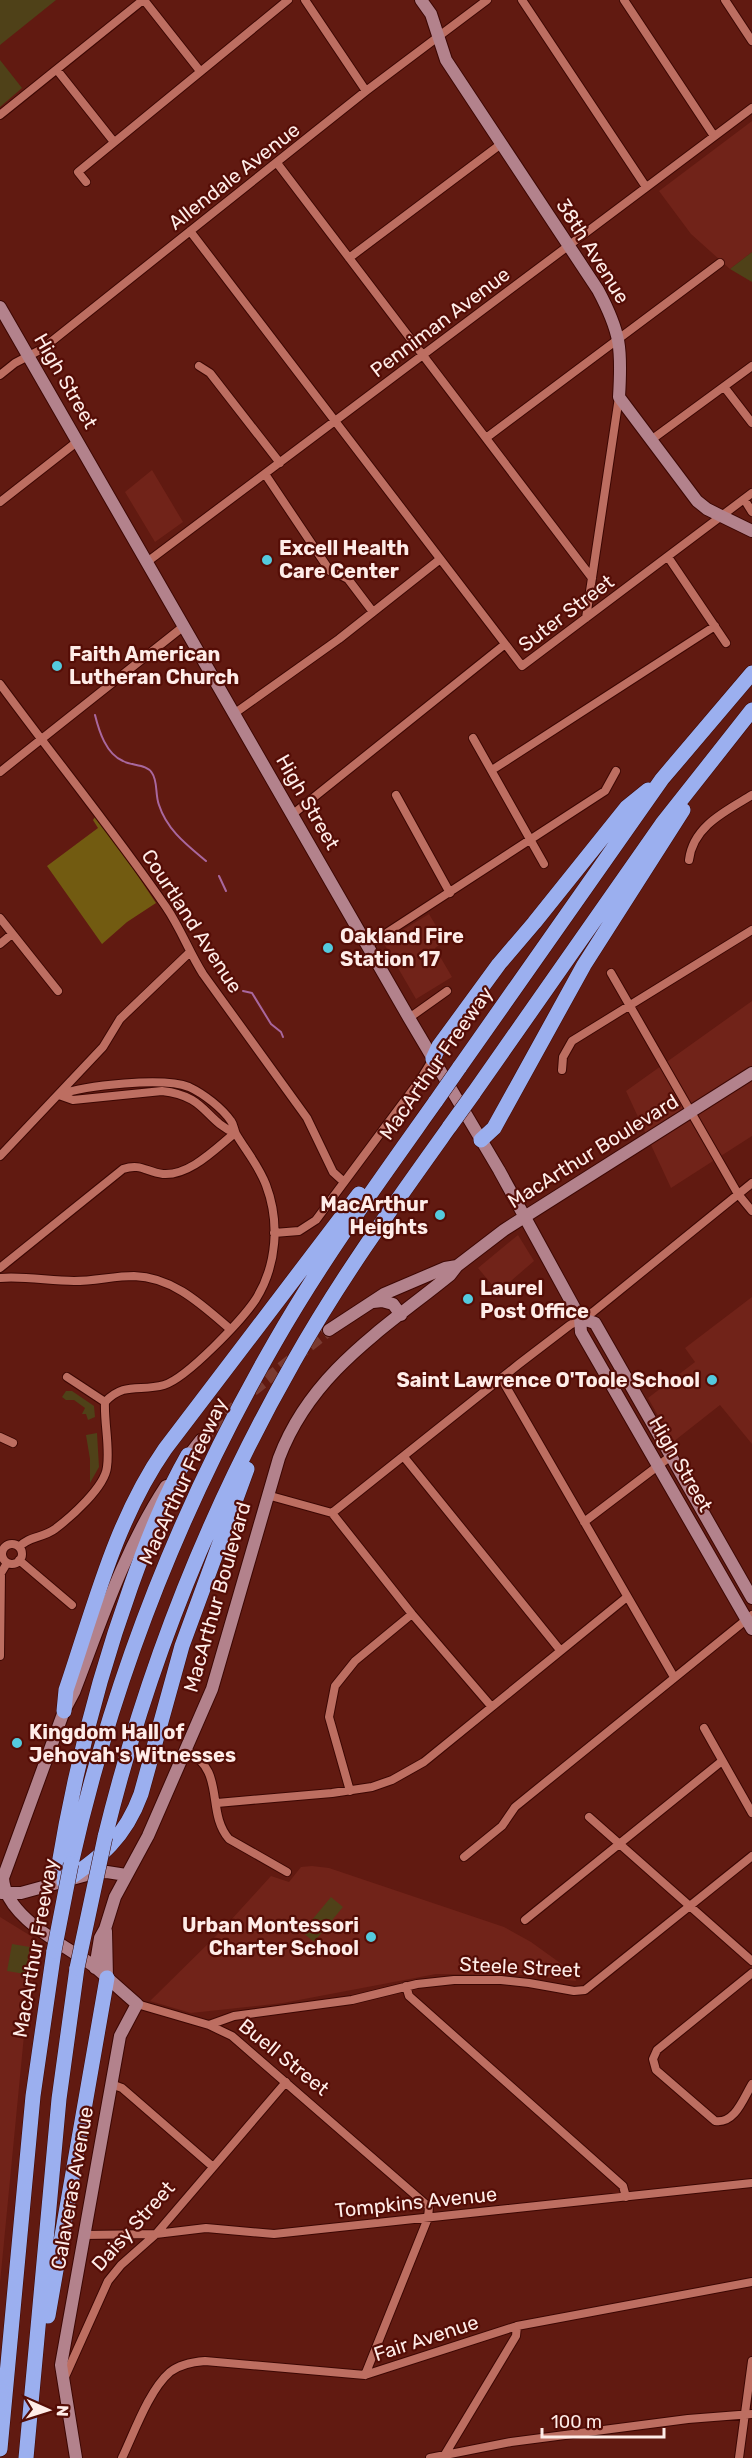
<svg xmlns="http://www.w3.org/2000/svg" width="752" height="2458" font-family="Rubik,sans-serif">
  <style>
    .built { fill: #712319 }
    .green { fill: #4f4118 }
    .forest { fill: #725b11 }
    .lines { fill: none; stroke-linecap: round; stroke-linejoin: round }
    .stream { stroke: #a9689f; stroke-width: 2 }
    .secondary-tunnel { stroke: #793a31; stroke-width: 12; stroke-dasharray: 12 6; stroke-linecap: butt }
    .street-casing { stroke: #3c0703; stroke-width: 10 }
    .secondary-casing { stroke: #3c0703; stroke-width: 14 }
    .highway-casing { stroke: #3c0703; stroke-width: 16 }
    .street { stroke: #bd6e61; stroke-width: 8 }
    .secondary { stroke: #b3828c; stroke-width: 12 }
    .highway { stroke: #9bafef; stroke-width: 15 }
    .highway-bridge-casing { stroke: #3c0703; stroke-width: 16; stroke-linecap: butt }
    .highway-bridge { stroke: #9bafef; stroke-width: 15 }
    .poi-dot { fill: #54cade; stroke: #540d06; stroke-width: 2 }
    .labels { text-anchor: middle; stroke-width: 4.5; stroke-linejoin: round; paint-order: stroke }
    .street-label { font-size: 20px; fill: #feece8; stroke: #540d06 }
    .poi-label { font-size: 20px; font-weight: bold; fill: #feece8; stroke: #540d06; text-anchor: start }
  </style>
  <rect width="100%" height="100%" fill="#611a11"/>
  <path class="built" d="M 752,121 L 752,252 L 730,269 L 691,234 L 659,191 Z
    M 152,470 L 183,522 L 155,542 L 125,492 Z
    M 429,914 L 445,941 L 435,948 L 452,977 L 416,999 L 383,942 Z
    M 752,1001 L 752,1136 L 671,1188 L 626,1091 Z
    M 518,1235 L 534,1261 L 498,1292 L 478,1268 Z
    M 752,1297 L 752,1444 L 720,1405 L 673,1442 L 648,1398 L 695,1362 L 685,1348 Z
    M 312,1866 L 329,1868 L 504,1927 L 531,1942 L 574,1973 L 576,1981 L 523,1975 L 436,1974 L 283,2003 L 191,2013 L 150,2001 L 221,1931 L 271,1876 L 289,1882 L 301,1867 Z
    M 0,1917 L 31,1936 L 39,1947 L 25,2025 L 0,2283 Z"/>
  <path class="green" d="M 0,0 L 56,0 L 0,45 Z
    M 0,60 L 22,88 L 0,107 Z
    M 752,252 L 752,282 L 730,269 Z
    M 66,1391 L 72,1391 L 94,1406 L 95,1417 L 88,1420 L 86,1414 L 82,1414 L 85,1408 L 74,1400 L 66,1400 L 62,1397 Z
    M 97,1433 L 99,1467 L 90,1483 L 90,1459 L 86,1435 Z
    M 331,1897 L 343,1907 L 314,1942 L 302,1932 Z
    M 12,1944 L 30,1947 L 25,1974 L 7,1971 Z"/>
  <path class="forest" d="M 95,817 L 99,823 L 102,822 L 156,903 L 127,922 L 102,944 L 47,866 L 98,828 L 93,820 Z"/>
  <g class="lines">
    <path class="stream" d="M 95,715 C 99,731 106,754 123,761 C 132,766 147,764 152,773 C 158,781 155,795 159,805 C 167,830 187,845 206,861
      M 219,876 L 226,891
      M 243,991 L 252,993 L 271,1024 L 281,1032 L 283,1037"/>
    <path class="secondary-tunnel" d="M 201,1440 L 247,1395 L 329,1330"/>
    <defs>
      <path id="street" d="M 144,0 L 200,71
        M 305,0 L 366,91
        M 522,0 L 646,187
        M 624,0 L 714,136
        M 725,0 L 752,41
        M 57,70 L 114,142
        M 0,115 L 143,0
        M 277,163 L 592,578
        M 86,182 L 78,172 L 288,0
        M 190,231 L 522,666 L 752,493
        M 349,258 L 501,144
        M 199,366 L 210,373 L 280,463
        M 0,375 L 15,363 L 42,349 L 366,91 L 487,0
        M 725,388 L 752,423
        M 486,438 L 720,263
        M 651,440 L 752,366
        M 265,474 L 330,571
        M 744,499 L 752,512
        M 0,502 L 78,441
        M 668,557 L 726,643
        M 147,562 L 752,108
        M 338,574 L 348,579 L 373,612
        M 586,618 L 619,397
        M 0,684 C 55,759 113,830 166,907 C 181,929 189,952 203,974 L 307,1118 L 333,1172 L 344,1182
        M 235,713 L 339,639 L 439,560
        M 473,738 L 544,864
        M 492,770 L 715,626
        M 0,772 L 184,626
        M 396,795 L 450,893
        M 293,814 L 504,645
        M 689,860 C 693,826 726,811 752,795
        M 0,918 L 58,991
        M 0,944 L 12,934
        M 368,945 L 605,791 L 616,771
        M 611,973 L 738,1194 L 752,1211
        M 409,1018 L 447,991
        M 562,1070 L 563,1057 L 572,1041 L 752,930
        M 59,1095 L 73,1100 L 162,1091 C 207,1096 204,1120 235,1133
        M 0,1156 L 103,1047 L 120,1019 L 189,953
        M 274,1233 L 299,1231 L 316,1220 L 420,1080 L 433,1059
        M 0,1268 L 123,1169 C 141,1163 146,1172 163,1174 C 190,1176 216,1148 235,1133
        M 0,1278 C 25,1276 50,1281 74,1281 C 95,1281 114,1276 134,1276 C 173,1277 202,1305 230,1329
        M 67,1377 L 105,1402
        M 501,1378 L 674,1677
        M 0,1437 L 13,1443
        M 404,1457 L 560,1650
        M 267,1495 L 332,1513 L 412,1614 L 491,1706
        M 332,1513 L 519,1364 L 570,1325 L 593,1312 L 752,1183
        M 584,1522 L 671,1456
        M2 1554a10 10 0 1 1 20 0a10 10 0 1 1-20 0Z
        M 19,1547 C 29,1536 43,1538 55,1529 C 71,1517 105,1487 107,1467 C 110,1446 104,1423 105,1402 C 125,1381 140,1392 164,1385 C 187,1378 242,1320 256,1299 C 277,1265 280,1222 266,1185 C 259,1166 246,1151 236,1134 C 234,1130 234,1125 231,1121 C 222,1108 204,1094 189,1087 C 164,1077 85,1085 59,1095
        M 19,1560 L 72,1605
        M 0,1656 L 1,1573 L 7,1563
        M 704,1728 L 752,1813
        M 186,1750 C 227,1771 205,1811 229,1839 L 287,1872
        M 350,1791 L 329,1717 L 335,1686 L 355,1661 L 412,1614
        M 217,1803 L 332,1793 L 372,1787 L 392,1780 L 424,1762 L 627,1597
        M 589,1817 L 752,1961
        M 464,1857 L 502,1826 L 515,1807 L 752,1615
        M 525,1920 L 722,1761
        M 752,1973 L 657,2050 L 653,2059 L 656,2070 L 715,2121 C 735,2124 743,2099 752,2084
        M 406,1986 L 409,1996 L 623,2186 L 626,2197
        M 137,2004 L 209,2025 L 232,2036 L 429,2207 L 428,2218 L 365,2375
        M 209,2025 L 234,2016 L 352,2000 L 417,1984 L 454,1980 L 501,1980 L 529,1983 L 574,1991 L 585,1990 L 752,1856
        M 111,2084 L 122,2088 L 212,2166
        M 83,2235 L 156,2234 L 206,2228 L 274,2234 L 752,2183
        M 64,2379 L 108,2281 L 121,2265 L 156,2234 L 286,2082
        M 444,2456 L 516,2336 L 517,2326
        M 122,2458 C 134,2433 149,2390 170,2372 C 180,2364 192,2362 205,2361 L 365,2375 L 517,2326 L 752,2282
        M 430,2458 L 511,2442 L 688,2419 L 752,2414
        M 739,2458 L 752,2361"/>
      <path id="secondary" d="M 421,0 L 431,14 L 446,60 L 598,290 C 621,333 622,349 619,397 L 697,501 L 707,509 L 752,531
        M 0,307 L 409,1018 L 499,1170 L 580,1318 L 581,1332 L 752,1629
        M 373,1302 L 382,1301 L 393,1304 L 401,1315
        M 580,1318 L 595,1323 L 752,1598
        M 329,1330 L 384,1294 L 445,1268 L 457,1266
        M 183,1463 L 201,1440
        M 2,1893 L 21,1893 L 94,1873 L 107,1872 L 126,1875
        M 106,1931 L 107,1978
        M 95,1968 L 100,1938 L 105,1929 L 115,1897 L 148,1836 L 212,1689 L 279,1458 C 311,1373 382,1330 450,1275 L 457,1266 L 504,1230 L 752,1073
        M 76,2458 L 61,2365 L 120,2036 L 137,2004 C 123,1992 109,1979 95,1967 C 67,1946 5,1918 3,1878 L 64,1711 L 74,1692 C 101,1622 124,1550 166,1486"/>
      <path id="highway" d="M 433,1059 L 439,1046 L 499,964 L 534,923 L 627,807 L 648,790
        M 459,1068 L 662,779 L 752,673
        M 473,1094 L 662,824 L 752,710
        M 481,1140 L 494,1128 L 584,965 L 683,810
        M 64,1711 L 66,1690 C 94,1608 115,1521 165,1449 L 359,1194
        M 105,1837 C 146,1670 209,1510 294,1361 C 340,1279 395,1203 450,1126
        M 71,1864 C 112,1682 181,1505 275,1342 C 323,1258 380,1180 436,1101
        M 58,1870 C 74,1773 98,1678 131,1586 C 147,1541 164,1497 188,1455
        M 64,1882 C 101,1857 125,1838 141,1794 L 182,1646 L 247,1469
        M 48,2316 L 107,1978
        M 0,2449 L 33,2096 L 54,1951
        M 26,2458 L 59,2099 L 77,1968"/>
    </defs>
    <use href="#street" class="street-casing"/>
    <use href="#secondary" class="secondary-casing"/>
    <use href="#highway" class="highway-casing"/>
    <use href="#street" class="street"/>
    <use href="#secondary" class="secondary"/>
    <use href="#highway" class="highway"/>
    <defs>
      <path id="highway-bridge" d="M 436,1101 L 459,1068
        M 450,1126 L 473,1094
        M 54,1951 L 71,1864
        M 77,1968 L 105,1837"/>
    </defs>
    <use href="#highway-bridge" class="highway-bridge-casing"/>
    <use href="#highway-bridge" class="highway-bridge"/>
  </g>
  <g class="poi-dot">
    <circle cx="267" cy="560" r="6"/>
    <circle cx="57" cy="666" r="6"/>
    <circle cx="328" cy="948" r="6"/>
    <circle cx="440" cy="1215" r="6"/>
    <circle cx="468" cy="1299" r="6"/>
    <circle cx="712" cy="1380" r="6"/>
    <circle cx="17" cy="1743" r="6"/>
    <circle cx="371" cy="1937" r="6"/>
  </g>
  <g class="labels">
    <g class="street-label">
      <text transform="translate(234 176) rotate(-38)" y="7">Allendale Avenue</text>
      <text transform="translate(593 251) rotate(58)" y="7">38th Avenue</text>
      <text transform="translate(440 322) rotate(-37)" y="7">Penniman Avenue</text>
      <text transform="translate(66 381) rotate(60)" y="7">High Street</text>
      <text transform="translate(566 613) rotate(-37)" y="7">Suter Street</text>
      <text transform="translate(308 802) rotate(60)" y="7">High Street</text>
      <text transform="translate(192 921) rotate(57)" y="7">Courtland Avenue</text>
      <text transform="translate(436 1063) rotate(-55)" y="7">MacArthur Freeway</text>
      <text transform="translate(593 1151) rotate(-32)" y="7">MacArthur Boulevard</text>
      <text transform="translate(681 1464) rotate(60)" y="7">High Street</text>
      <text transform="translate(183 1481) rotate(-65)" y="7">MacArthur Freeway</text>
      <text transform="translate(217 1597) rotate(-74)" y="7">MacArthur Boulevard</text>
      <text transform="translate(35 1948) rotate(-80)" y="7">MacArthur Freeway</text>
      <text transform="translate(520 1967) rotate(3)" y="7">Steele Street</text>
      <text transform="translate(284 2057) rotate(39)" y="7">Buell Street</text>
      <text transform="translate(72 2188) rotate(-80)" y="7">Calaveras Avenue</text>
      <text transform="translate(416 2202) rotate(-6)" y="7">Tompkins Avenue</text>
      <text transform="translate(133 2226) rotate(-48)" y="7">Daisy Street</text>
      <text transform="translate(426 2338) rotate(-18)" y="7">Fair Avenue</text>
    </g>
    <g class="poi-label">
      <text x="279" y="555">Excell Health<tspan x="279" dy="23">Care Center</tspan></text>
      <text x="69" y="661">Faith American<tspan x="69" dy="23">Lutheran Church</tspan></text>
      <text x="340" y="943">Oakland Fire<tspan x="340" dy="23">Station 17</tspan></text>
      <text x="428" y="1211" text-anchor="end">MacArthur<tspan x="428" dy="23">Heights</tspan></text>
      <text x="480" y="1295">Laurel<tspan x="480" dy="23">Post Office</tspan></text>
      <text x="700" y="1387" text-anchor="end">Saint Lawrence O'Toole School</text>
      <text x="29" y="1739">Kingdom Hall of<tspan x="29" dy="23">Jehovah's Witnesses</tspan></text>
      <text x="359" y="1932" text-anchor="end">Urban Montessori<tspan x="359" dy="23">Charter School</tspan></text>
    </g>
  </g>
  <g transform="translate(48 2410) rotate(93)" stroke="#540d06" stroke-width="4.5" paint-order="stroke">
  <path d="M0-4.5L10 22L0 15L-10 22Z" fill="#feece8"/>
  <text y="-9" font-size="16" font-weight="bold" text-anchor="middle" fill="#feece8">N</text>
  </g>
  <path d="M542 2428v9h122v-9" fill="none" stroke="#feece8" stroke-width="3"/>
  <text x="551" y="2428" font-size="18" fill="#feece8" stroke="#540d06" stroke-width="4.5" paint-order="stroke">100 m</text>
</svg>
